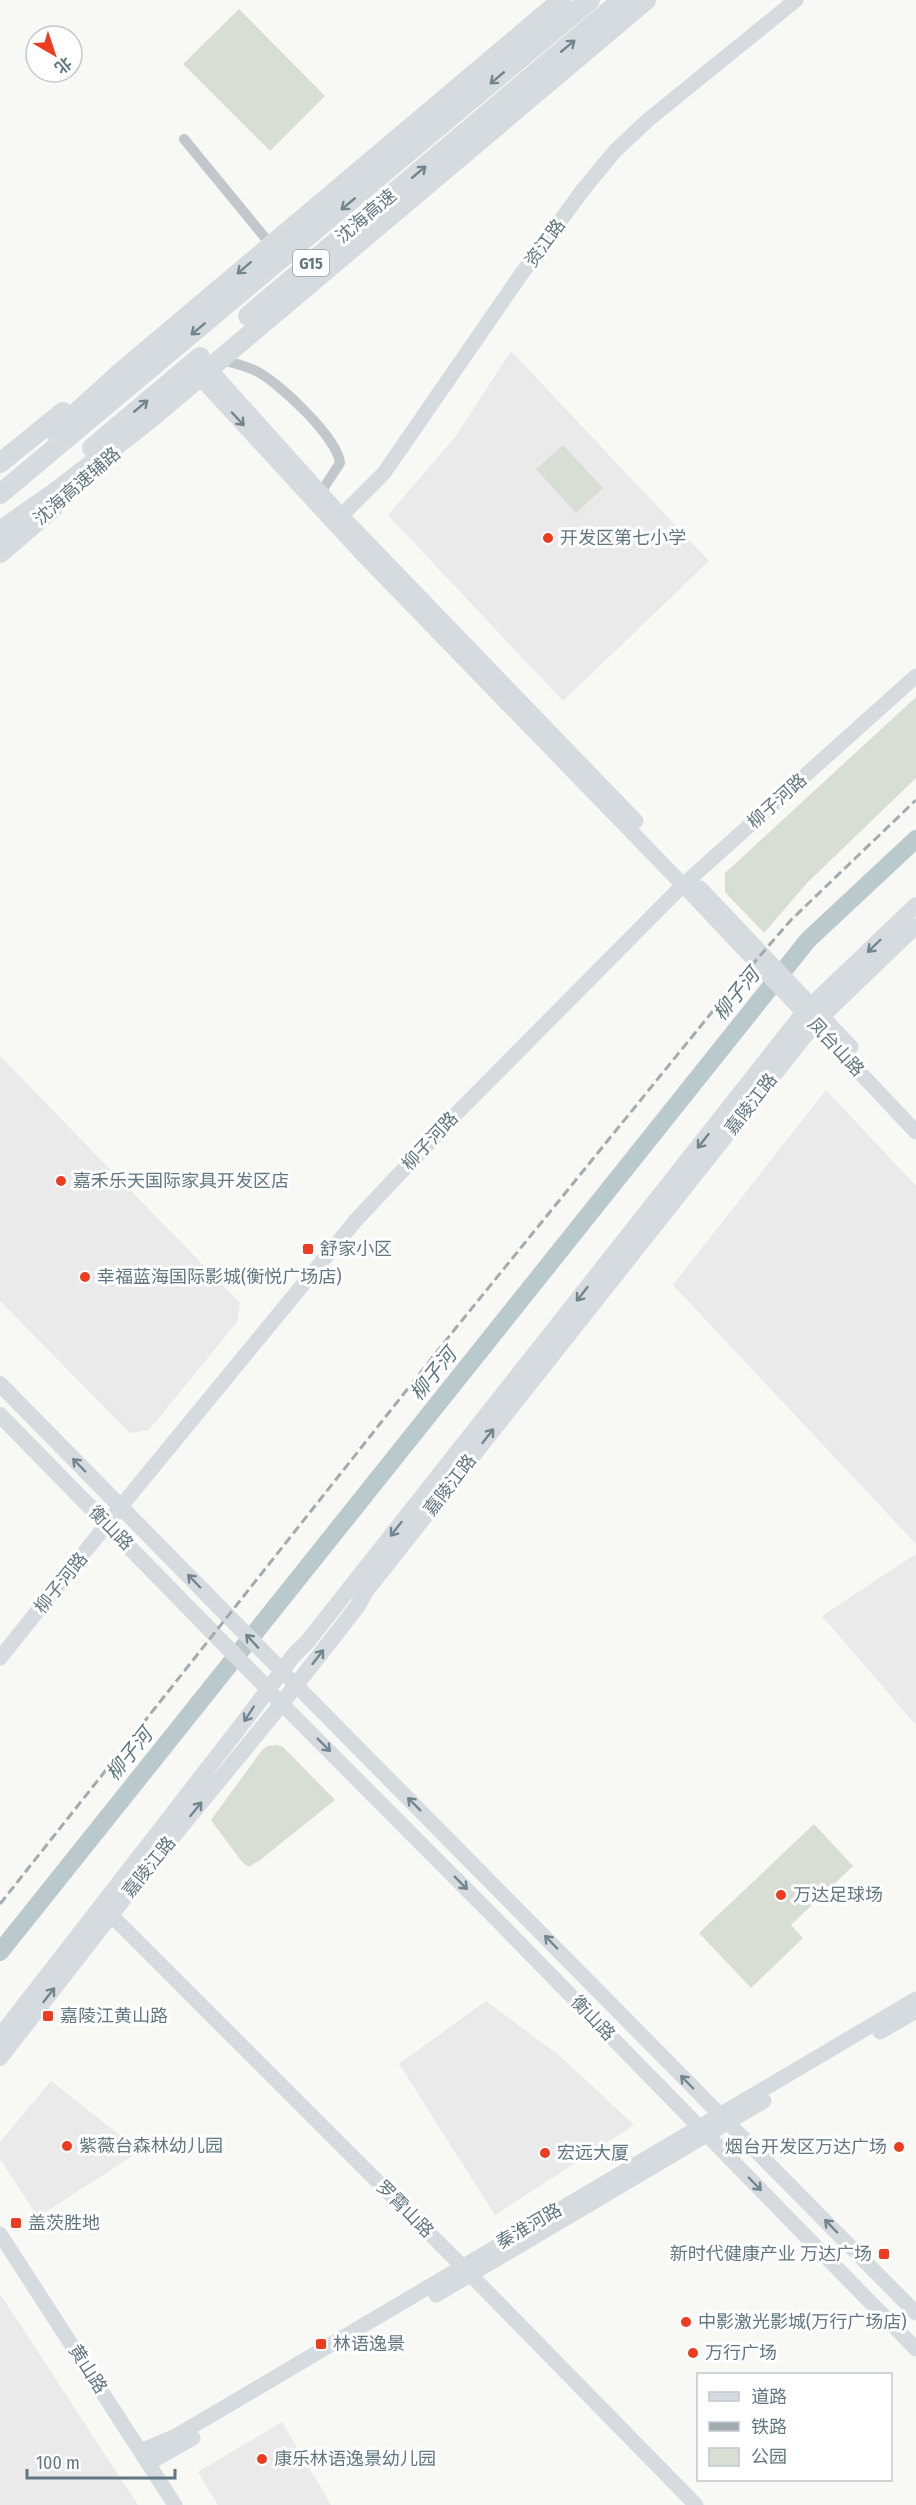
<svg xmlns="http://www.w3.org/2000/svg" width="916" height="2505" font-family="'Fira Sans Condensed','Noto Sans SC',sans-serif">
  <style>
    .built { fill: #e9eae9 }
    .green { fill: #d9ded4 }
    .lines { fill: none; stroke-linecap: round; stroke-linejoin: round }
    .river { stroke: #b9c9cc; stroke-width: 18 }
    .street { stroke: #c1c7ca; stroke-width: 10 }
    .secondary { stroke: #d5dbde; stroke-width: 15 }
    .primary { stroke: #d5dbde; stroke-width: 16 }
    .highway { stroke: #d5dbde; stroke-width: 20 }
    .rail { stroke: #a2abb0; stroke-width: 3; stroke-dasharray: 9 4.5; stroke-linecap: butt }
    .oneway { stroke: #728690 }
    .poi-dot { fill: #ee3c1f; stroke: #fff; stroke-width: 2 }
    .labels { text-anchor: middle; stroke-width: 6; stroke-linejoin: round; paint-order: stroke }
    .shield { fill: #fff; stroke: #90a0a8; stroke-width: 1.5 }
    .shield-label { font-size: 16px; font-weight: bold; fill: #617782 }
    .street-label { font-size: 18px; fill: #617782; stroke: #fff }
    .poi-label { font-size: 18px; fill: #617782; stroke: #fff; text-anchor: start }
    .water-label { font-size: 20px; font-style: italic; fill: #5c777d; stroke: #fff }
  </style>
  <rect width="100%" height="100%" fill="#f8f8f5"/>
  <path class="built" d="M 511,351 L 709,561 L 563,701 L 388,515 L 456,436 Z
    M 0,1056 L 240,1303 L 237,1322 L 149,1430 L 130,1433 L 0,1301 Z
    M 826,1090 L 916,1186 L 916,1544 L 673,1285 Z
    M 916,1554 L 916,1725 L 822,1616 Z
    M 486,2001 L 560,2056 L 634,2125 L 495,2215 L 399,2064 Z
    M 51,2081 L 140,2151 L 38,2217 L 0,2159 L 0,2142 Z
    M 0,2294 L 138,2505 L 0,2505 Z
    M 282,2422 L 331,2505 L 218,2505 L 198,2472 Z"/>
  <path class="green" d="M 239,9 L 325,96 L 270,151 L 183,64 Z
    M 563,445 L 603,488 L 576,513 L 536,469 Z
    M 916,697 L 916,778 L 807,883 L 764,933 L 725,892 L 725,873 Z
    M 276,1745 L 283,1747 L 335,1800 L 260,1860 L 249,1867 L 242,1862 L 211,1820 L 262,1750 L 268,1746 Z
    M 814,1824 L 853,1866 L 791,1925 L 803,1938 L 751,1988 L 699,1933 Z"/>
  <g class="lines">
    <path class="river" d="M 0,1952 L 808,940 L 916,839"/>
    <path class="street" d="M 184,139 L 271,245
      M 219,359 C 230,362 243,365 254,370 C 277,380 338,438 340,463 L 321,492"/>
    <path class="secondary" d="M 208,367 L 341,515 L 636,821
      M 198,376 L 362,554 L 683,885 L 916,1132
      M 335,522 L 384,473 L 520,276 L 582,191 L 615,151 L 648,120 L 796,0
      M 700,888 L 851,1047
      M 0,1658 L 131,1494 L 356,1220 L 452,1118 L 683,885 L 916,676
      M 282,1671 L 916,2313
      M 274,1696 L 501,1924 L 916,2349
      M 111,1915 L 462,2266 L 696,2505
      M 880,2032 L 916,2011
      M 0,2234 L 175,2505
      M 436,2295 L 764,2101
      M 141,2451 L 176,2436 L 916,1999
      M 149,2463 L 193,2438"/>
    <path class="primary" d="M 0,1384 L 282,1671
      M 0,1415 L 268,1689
      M 0,2036 L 246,1719 L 293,1656 L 308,1641 L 804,1012 L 916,905
      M 0,2058 L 153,1861 L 271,1717 L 357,1607 L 366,1591 L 815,1023 L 916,926"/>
    <path class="highway" d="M 248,316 L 622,0
      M 55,432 L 120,373 L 562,0
      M 92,448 L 200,357
      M 0,463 L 63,412
      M 0,494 L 590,0
      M 0,531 L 60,489 L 152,417 L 646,0
      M 0,553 L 53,508"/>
    <path class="rail" d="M 0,1904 L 455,1329 L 725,996 L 791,920 L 916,800"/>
  </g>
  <defs><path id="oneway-shaft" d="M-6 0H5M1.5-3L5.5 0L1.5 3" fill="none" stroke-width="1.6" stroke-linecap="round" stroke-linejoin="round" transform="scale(1.5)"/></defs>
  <g class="oneway">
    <use href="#oneway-shaft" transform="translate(568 46) rotate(-40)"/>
    <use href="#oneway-shaft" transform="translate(497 78) rotate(140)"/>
    <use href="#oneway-shaft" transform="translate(419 172) rotate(-40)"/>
    <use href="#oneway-shaft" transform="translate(348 204) rotate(140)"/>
    <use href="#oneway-shaft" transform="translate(244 268) rotate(139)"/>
    <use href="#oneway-shaft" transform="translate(198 329) rotate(140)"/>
    <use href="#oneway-shaft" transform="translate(141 406) rotate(-40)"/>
    <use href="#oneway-shaft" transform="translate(238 419) rotate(47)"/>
    <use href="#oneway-shaft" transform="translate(874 946) rotate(136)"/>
    <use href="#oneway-shaft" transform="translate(703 1141) rotate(128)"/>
    <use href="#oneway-shaft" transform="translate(582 1294) rotate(128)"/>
    <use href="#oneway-shaft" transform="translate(488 1436) rotate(-52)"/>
    <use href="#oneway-shaft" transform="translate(79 1465) rotate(-134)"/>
    <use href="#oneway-shaft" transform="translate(396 1529) rotate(128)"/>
    <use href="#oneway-shaft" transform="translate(194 1581) rotate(-134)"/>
    <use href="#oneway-shaft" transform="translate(252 1641) rotate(-133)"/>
    <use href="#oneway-shaft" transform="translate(318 1657) rotate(-52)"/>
    <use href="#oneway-shaft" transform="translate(249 1714) rotate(123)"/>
    <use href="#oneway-shaft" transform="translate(324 1745) rotate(45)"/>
    <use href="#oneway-shaft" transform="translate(414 1804) rotate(-135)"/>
    <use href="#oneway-shaft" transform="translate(196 1809) rotate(-51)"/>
    <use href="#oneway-shaft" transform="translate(461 1883) rotate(45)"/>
    <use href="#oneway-shaft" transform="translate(551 1942) rotate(-134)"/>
    <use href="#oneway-shaft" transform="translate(49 1995) rotate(-52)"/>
    <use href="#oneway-shaft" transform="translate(687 2082) rotate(-134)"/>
    <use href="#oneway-shaft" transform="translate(755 2184) rotate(46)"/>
    <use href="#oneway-shaft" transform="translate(831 2226) rotate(-134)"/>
  </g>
  <g class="poi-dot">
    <circle cx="548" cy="538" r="6"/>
    <circle cx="61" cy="1181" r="6"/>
    <rect x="302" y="1243" width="12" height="12" rx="3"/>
    <circle cx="85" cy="1277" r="6"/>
    <circle cx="781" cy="1895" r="6"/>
    <rect x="42" y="2010" width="12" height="12" rx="3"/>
    <circle cx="67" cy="2146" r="6"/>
    <circle cx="899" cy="2147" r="6"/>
    <circle cx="545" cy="2153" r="6"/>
    <rect x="10" y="2217" width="12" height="12" rx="3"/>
    <rect x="878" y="2248" width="12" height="12" rx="3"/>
    <circle cx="686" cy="2322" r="6"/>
    <rect x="315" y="2338" width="12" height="12" rx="3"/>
    <circle cx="693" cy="2353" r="6"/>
    <circle cx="262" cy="2459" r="6"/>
  </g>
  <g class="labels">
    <rect class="shield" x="293" y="250" width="36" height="26" rx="4.5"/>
    <g class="shield-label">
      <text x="311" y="269">G15</text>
    </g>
    <g class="street-label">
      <text transform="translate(366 216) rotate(-40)" y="6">沈海高速</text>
      <text transform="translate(545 243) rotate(-54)" y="6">资江路</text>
      <text transform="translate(77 486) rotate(-41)" y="6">沈海高速辅路</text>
      <text transform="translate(777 801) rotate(-42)" y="6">柳子河路</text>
      <text transform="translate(836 1047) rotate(47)" y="6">凤台山路</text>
      <text transform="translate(751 1104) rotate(-52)" y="6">嘉陵江路</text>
      <text transform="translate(430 1141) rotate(-47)" y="6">柳子河路</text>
      <text transform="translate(450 1485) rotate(-52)" y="6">嘉陵江路</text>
      <text transform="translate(111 1528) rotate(45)" y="6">衡山路</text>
      <text transform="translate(61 1583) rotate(-51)" y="6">柳子河路</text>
      <text transform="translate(149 1867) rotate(-51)" y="6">嘉陵江路</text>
      <text transform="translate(593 2018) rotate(46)" y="6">衡山路</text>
      <text transform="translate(405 2209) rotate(45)" y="6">罗霄山路</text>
      <text transform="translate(529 2226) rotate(-30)" y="6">秦淮河路</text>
      <text transform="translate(88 2369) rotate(57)" y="6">黄山路</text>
    </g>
    <g class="poi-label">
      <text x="560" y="544">开发区第七小学</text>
      <text x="73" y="1187">嘉禾乐天国际家具开发区店</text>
      <text x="320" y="1255">舒家小区</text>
      <text x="97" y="1283">幸福蓝海国际影城(衡悦广场店)</text>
      <text x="793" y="1901">万达足球场</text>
      <text x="60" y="2022">嘉陵江黄山路</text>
      <text x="79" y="2152">紫薇台森林幼儿园</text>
      <text x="887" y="2153" text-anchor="end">烟台开发区万达广场</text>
      <text x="557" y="2159">宏远大厦</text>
      <text x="28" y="2229">盖茨胜地</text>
      <text x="872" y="2260" text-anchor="end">新时代健康产业 万达广场</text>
      <text x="698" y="2328">中影激光影城(万行广场店)</text>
      <text x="333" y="2350">林语逸景</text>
      <text x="705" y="2359">万行广场</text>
      <text x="274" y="2465">康乐林语逸景幼儿园</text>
    </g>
    <g class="water-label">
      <text transform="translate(736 994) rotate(-51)" y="7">柳子河</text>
      <text transform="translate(433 1374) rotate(-51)" y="7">柳子河</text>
      <text transform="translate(129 1754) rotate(-51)" y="7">柳子河</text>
    </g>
  </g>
  <rect x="697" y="2373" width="195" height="108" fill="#ffffff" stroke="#c0c9cd" stroke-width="1.5"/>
  <rect x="709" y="2392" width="30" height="9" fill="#d5dbde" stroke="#c0c9cd" stroke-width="1.5"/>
  <text x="751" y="2403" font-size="18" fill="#617782">道路</text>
  <rect x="709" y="2422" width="30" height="9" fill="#a2abb0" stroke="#c0c9cd" stroke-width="1.5"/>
  <text x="751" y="2433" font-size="18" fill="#617782">铁路</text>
  <rect x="709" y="2448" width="30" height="18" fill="#d9ded4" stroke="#c0c9cd" stroke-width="1.5"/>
  <text x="751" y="2463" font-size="18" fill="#617782">公园</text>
  <g transform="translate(54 54) rotate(141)"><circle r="28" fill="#ffffff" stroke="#c0c9cd" stroke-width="1.5"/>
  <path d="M0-4.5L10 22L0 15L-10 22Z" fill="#ee3c1f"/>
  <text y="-9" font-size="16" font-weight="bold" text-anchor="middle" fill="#617782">北</text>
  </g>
  <path d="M27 2469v9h148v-9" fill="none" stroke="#617782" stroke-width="3"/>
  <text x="36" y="2469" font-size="18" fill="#617782" stroke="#ffffff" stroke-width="4.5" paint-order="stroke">100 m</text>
</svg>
